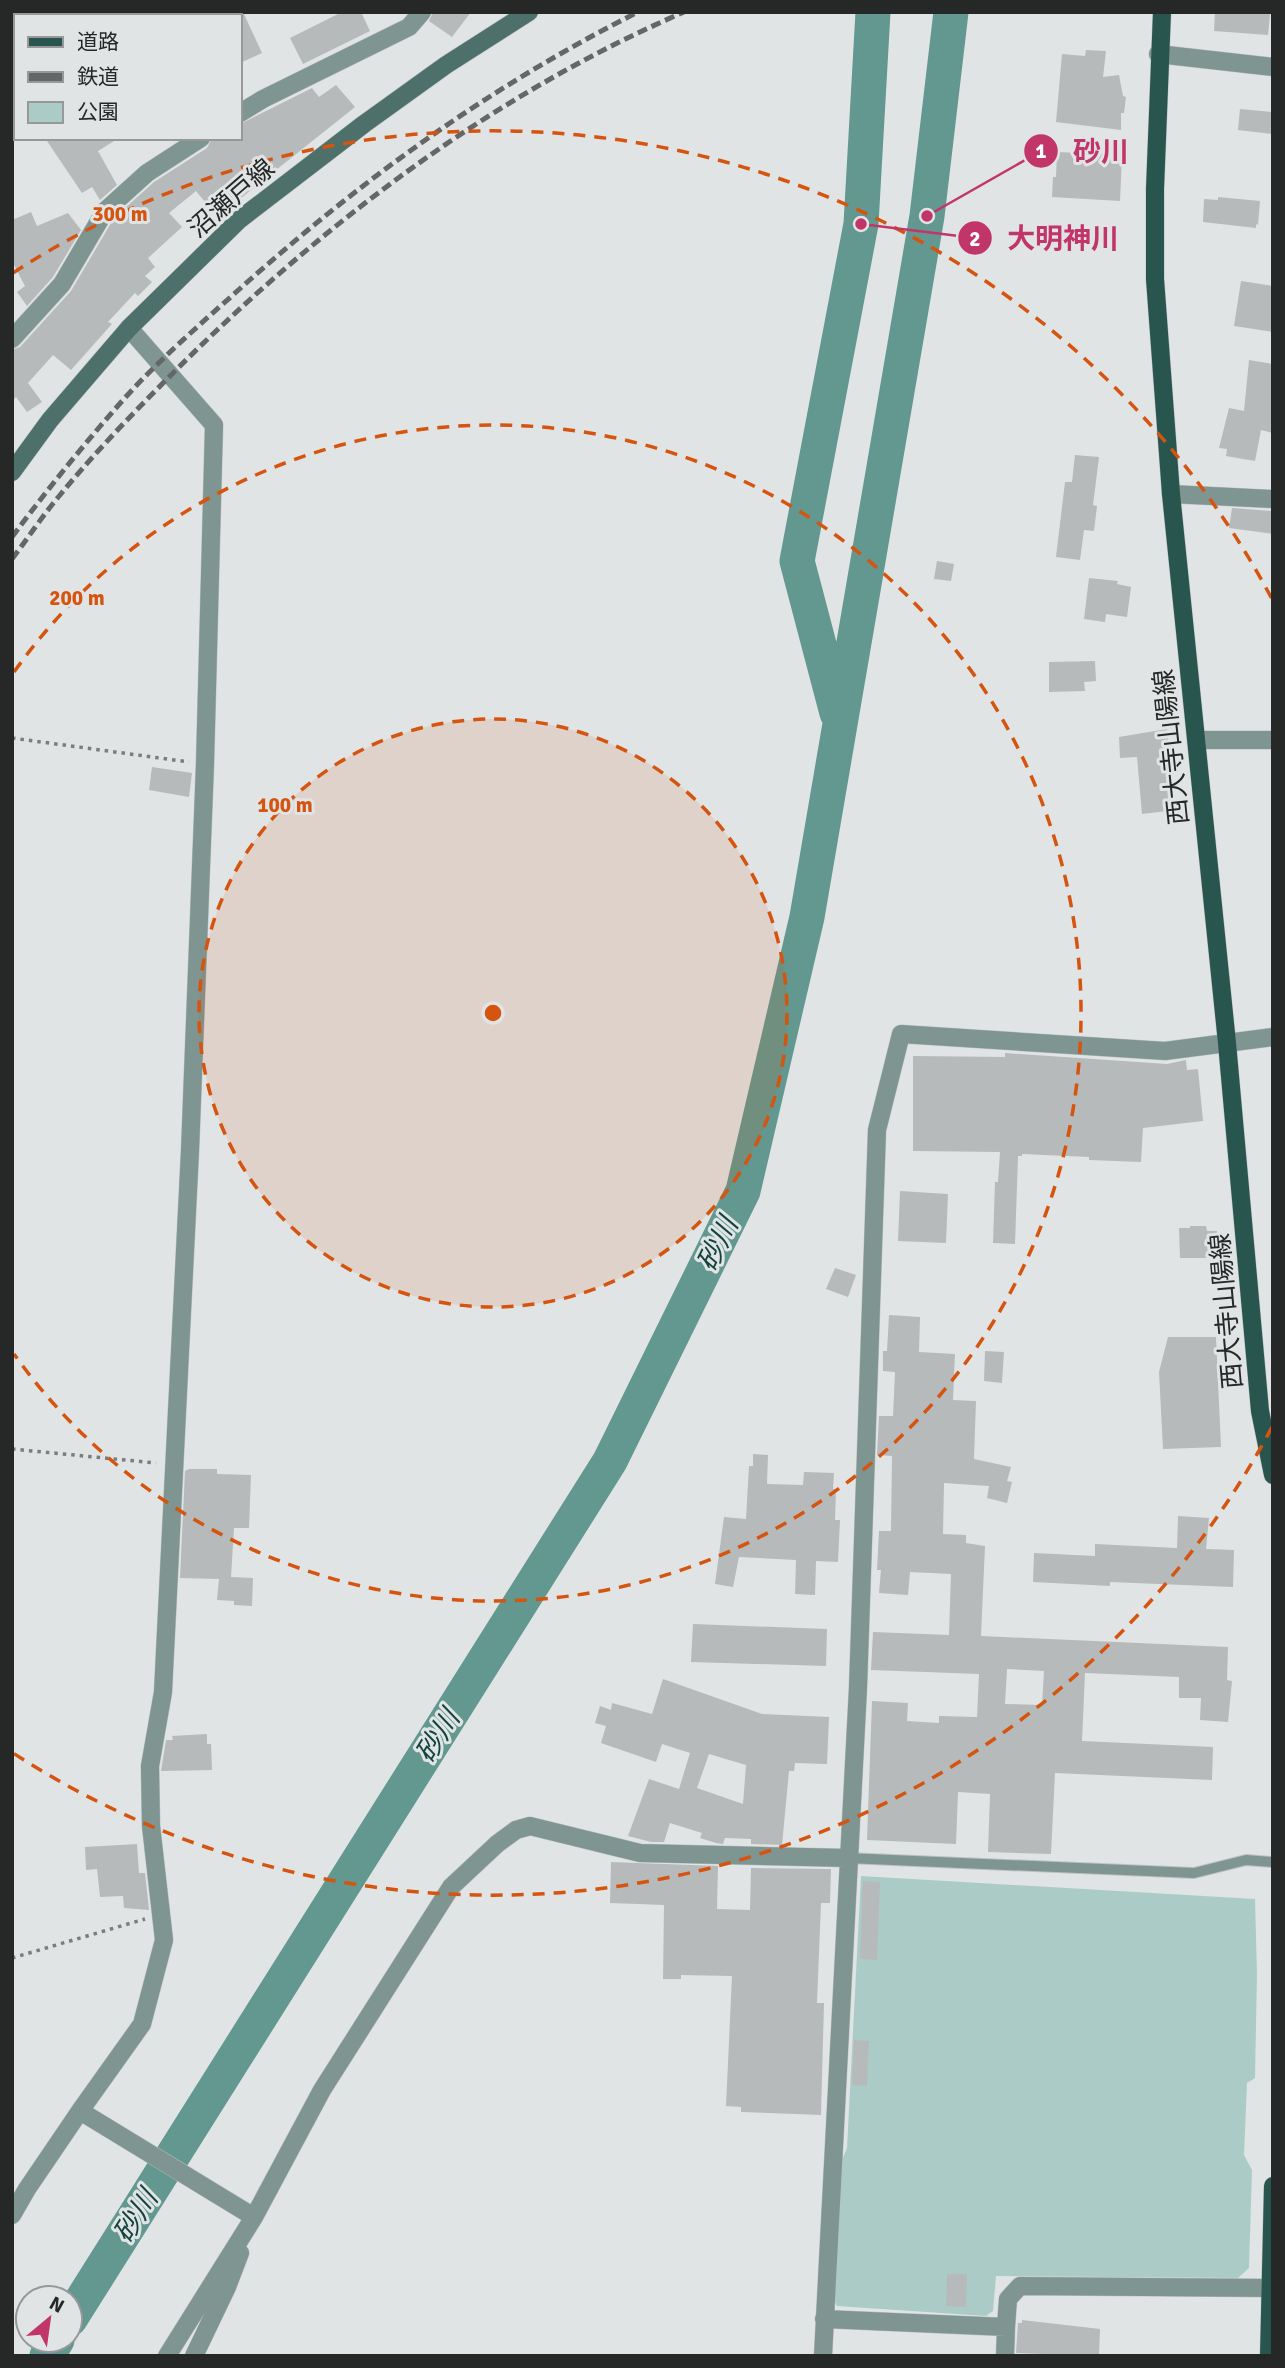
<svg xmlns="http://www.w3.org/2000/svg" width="1285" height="2368" font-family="Signika,'Noto Sans JP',sans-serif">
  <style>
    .green { fill: #abccc6 }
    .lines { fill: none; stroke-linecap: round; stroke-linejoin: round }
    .river { stroke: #62988f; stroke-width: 35 }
    .building { fill: #b6baba; fill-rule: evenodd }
    .service-casing { stroke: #bfc2c2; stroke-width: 12 }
    .minor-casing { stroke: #bfc2c2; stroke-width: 19 }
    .secondary-casing { stroke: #bfc2c2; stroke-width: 19 }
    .primary-casing { stroke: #bfc2c2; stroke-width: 19 }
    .path { stroke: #7a7d7d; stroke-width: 3.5; stroke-dasharray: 3.5 5; stroke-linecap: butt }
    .service { stroke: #7f9591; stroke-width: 10 }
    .minor { stroke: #7f9591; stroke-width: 18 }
    .secondary { stroke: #4e706a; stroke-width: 18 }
    .primary { stroke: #29554f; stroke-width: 18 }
    .rail { stroke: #646766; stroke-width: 5; stroke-dasharray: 10 5; stroke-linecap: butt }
    .ring { fill: none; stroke: #d5540f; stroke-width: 3.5; stroke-dasharray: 12 9 }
    .labels { text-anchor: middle; stroke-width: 6; stroke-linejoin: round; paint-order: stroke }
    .street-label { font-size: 26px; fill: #262827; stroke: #e0e4e4 }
    .water-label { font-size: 28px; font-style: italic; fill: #12443d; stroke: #e0e4e4 }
    .centre { fill: #d5540f; stroke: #e0e4e4; stroke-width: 3.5 }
    .ring-label { font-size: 21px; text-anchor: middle; font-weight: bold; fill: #d5540f; stroke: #e0e4e4; stroke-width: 6; stroke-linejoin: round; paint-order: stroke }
    .leader { fill: none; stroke: #c23568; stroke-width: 2.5 }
    .callout-dot { fill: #c23568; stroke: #e0e4e4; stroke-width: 2.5 }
    .mark-label { font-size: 21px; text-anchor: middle; font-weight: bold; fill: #fff }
    .callout-label { font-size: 28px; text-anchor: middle; font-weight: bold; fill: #c23568; stroke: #e0e4e4; stroke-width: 6; stroke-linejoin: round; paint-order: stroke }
  </style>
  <rect width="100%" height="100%" fill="#e0e4e4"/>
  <path class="green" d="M 861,1876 L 1255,1899 L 1257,1974 L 1255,2078 L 1247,2083 L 1244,2155 L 1252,2170 L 1249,2268 L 1238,2278 L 996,2276 L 993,2311 L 986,2316 L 837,2306 L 834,2300 L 840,2165 L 847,2148 Z"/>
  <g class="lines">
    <path class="river" d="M 837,713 L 797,561 L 861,224 L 873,12
      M 70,2319 L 610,1461 L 743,1191 L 807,917 L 927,216 L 951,12
      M 47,2356 L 57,2340"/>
  </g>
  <path class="building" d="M 240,12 L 243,12 L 262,53 L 240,63 Z
    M 342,12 L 361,12 L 370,31 L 303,64 L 290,38 Z
    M 433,12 L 471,12 L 452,37 L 429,21 Z
    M 1215,12 L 1270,14 L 1268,35 L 1214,31 Z
    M 1086,50 L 1106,51 L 1103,77 L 1119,75 L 1123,96 L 1126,97 L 1124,113 L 1121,113 L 1121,130 L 1056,122 L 1062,54 L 1085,56 Z
    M 336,85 L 355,107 L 241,198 L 219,219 L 196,191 L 169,213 L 182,227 L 148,258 L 155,267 L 145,276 L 152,282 L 138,296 L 135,293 L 108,322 L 112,324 L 71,370 L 53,355 L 28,383 L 42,402 L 27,412 L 16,397 L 12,402 L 12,350 L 20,347 L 71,291 L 114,218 L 154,182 L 207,148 L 212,138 L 240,138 L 240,124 L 312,88 L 319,97 Z
    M 1240,109 L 1273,112 L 1273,134 L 1238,130 Z
    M 45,138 L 119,138 L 98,151 L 117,185 L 100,200 L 92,187 L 82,193 Z
    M 1057,152 L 1122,155 L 1120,201 L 1052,197 L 1053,177 L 1056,177 Z
    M 1218,197 L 1260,201 L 1258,225 L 1256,224 L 1256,228 L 1203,222 L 1204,199 L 1218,200 Z
    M 31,212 L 37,226 L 68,213 L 81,230 L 53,277 L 27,306 L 17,292 L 25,286 L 12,261 L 12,220 Z
    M 1241,281 L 1273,286 L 1273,332 L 1234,326 Z
    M 1249,360 L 1273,364 L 1273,433 L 1261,430 L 1255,461 L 1226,456 L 1227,449 L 1219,448 L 1229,408 L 1244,411 Z
    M 1075,455 L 1099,457 L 1093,505 L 1097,506 L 1094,531 L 1084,530 L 1080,560 L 1056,557 L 1065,482 L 1072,482 Z
    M 1232,508 L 1273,511 L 1273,534 L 1229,528 Z
    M 937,561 L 954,564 L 951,581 L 934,579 Z
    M 1089,578 L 1118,581 L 1117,584 L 1131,587 L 1127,617 L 1106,614 L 1105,622 L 1084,619 Z
    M 1095,661 L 1096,681 L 1084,682 L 1085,691 L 1049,692 L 1049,662 Z
    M 1167,729 L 1175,810 L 1142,814 L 1137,757 L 1120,758 L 1119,737 Z
    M 152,767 L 192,773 L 189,797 L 149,790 Z
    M 1005,1053 L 1167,1064 L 1186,1060 L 1187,1070 L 1198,1069 L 1203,1121 L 1143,1128 L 1141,1162 L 1089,1160 L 1089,1157 L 1022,1154 L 1022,1156 L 1018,1156 L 1015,1244 L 993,1243 L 995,1182 L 998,1182 L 1000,1152 L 913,1151 L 913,1056 L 1005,1057 Z
    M 900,1191 L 948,1194 L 946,1243 L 898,1241 Z
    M 1190,1226 L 1206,1226 L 1207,1231 L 1217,1231 L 1216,1258 L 1180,1258 L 1179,1228 L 1190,1228 Z
    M 835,1268 L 856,1275 L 848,1297 L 826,1289 Z
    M 889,1315 L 920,1317 L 919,1352 L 955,1354 L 953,1400 L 976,1401 L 974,1459 L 1011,1467 L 1007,1481 L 1012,1482 L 1007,1503 L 987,1498 L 989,1486 L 944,1483 L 943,1534 L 966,1535 L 966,1543 L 985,1546 L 981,1636 L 1228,1647 L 1227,1680 L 1232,1681 L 1228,1722 L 1200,1720 L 1201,1698 L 1179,1698 L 1179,1677 L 1085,1673 L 1082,1741 L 1213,1747 L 1212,1780 L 1055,1773 L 1051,1854 L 988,1852 L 990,1794 L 958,1792 L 956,1844 L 867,1840 L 872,1701 L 908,1703 L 907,1721 L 939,1723 L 939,1716 L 977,1717 L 979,1674 L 871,1670 L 873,1632 L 949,1635 L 951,1574 L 910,1572 L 908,1595 L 879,1593 L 881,1570 L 877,1570 L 879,1531 L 891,1531 L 892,1456 L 877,1455 L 879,1416 L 893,1416 L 895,1372 L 883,1371 L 883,1351 L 887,1351 ZM 1007,1669 L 1044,1671 L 1042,1705 L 1005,1704 Z
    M 1168,1337 L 1216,1337 L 1221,1447 L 1163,1449 L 1159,1372 Z
    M 985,1351 L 1004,1352 L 1002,1383 L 984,1381 Z
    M 753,1454 L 768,1455 L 767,1484 L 803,1485 L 804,1472 L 834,1473 L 833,1489 L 836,1489 L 835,1520 L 840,1520 L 838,1562 L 816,1561 L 815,1595 L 795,1594 L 796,1560 L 739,1557 L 733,1587 L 715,1584 L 724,1517 L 746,1519 L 749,1466 L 753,1466 Z
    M 189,1469 L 217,1469 L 217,1474 L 251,1475 L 249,1528 L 234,1528 L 231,1577 L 253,1578 L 252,1606 L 234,1605 L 234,1601 L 217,1600 L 219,1579 L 180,1578 L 185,1471 Z
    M 1178,1516 L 1209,1518 L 1206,1549 L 1234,1550 L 1233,1587 L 1110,1582 L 1110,1586 L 1033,1582 L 1034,1553 L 1095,1556 L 1095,1544 L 1177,1548 Z
    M 693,1624 L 827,1629 L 826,1666 L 691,1662 Z
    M 663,1679 L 762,1714 L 829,1717 L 827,1764 L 795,1763 L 794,1771 L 789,1771 L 782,1845 L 751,1844 L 751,1839 L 725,1838 L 723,1844 L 716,1843 L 700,1838 L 702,1833 L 670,1823 L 664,1842 L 651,1842 L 628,1836 L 649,1779 L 679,1789 L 690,1753 L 662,1744 L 656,1762 L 601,1743 L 606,1726 L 595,1723 L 600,1706 L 611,1710 L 612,1703 L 652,1714 ZM 709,1754 L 746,1765 L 743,1804 L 697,1788 Z
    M 207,1734 L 207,1744 L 211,1744 L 212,1770 L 161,1771 L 166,1740 L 173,1740 L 172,1736 Z
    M 137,1844 L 139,1873 L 145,1873 L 149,1910 L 124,1908 L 123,1896 L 100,1897 L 97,1869 L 86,1870 L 85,1847 Z
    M 611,1862 L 718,1866 L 717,1909 L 750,1910 L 751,1868 L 831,1869 L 830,1903 L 821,1903 L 817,2003 L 824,2003 L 821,2115 L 741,2112 L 741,2107 L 726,2106 L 732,1976 L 681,1975 L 681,1979 L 663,1979 L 664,1905 L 610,1903 Z
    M 863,1881 L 880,1882 L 877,1960 L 860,1959 Z
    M 854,2040 L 869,2041 L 867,2086 L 852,2085 Z
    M 947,2274 L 967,2274 L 966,2307 L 946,2306 Z
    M 1022,2320 L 1100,2329 L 1099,2356 L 1016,2353 L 1018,2323 L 1022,2323 Z"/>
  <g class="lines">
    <defs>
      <path id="service" d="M 847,1858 L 1194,1873 L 1246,1860 L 1273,1862"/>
      <path id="minor" d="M 1158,54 L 1273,67
        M 240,113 L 263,99 L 409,27 L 422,12
        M 12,339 L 62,284 L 105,211 L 147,173 L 201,138
        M 1171,494 L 1273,499
        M 1197,740 L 1273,740
        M 80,2111 L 254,2217
        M 12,2215 L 27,2189 L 80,2111 L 142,2024 L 164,1940 L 151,1826 L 150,1766 L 163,1692 L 190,1151 L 205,764 L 214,425 L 129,328
        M 824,2319 L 1006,2327 L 1008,2299 L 1020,2286 L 1270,2288
        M 167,2356 L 254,2217 L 322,2090 L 451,1887 L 497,1844 L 516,1830 L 530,1826 L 640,1853 L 847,1858
        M 194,2356 L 227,2287 L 240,2253
        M 823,2356 L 858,1688 L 877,1130 L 901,1034 L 1165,1051 L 1273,1037
        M 1005,2356 L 1006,2327"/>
      <path id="secondary" d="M 12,472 L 50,420 L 129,328 L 239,220 L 364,124 L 446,65 L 529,12"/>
      <path id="primary" d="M 1162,12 L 1155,189 L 1155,279 L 1171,494 L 1227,1043 L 1260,1411 L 1273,1475
        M 1269,2356 L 1273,2186"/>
    </defs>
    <use href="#service" class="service-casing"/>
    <use href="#minor" class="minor-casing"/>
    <use href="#secondary" class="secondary-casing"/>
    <use href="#primary" class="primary-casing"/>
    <path class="path" d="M 12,738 L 189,762
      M 12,1449 L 156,1463
      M 12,1958 L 145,1919"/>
    <use href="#service" class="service"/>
    <use href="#minor" class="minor"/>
    <use href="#secondary" class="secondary"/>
    <use href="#primary" class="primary"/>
    <path class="rail" d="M 12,537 C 47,490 84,444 123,400 C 157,362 196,328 234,294 C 358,182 489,87 638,12
      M 12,559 C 28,538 43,515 60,495 C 97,450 138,408 179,367 C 325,222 494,94 684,12"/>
  </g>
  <circle cx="493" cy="1013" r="294" fill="#d5540f" fill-opacity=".12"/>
  <g class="ring">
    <circle cx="493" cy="1013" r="294"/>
    <path d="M14 672A588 588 0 1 1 14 1354"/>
    <path d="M1272 1427A882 882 0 0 1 13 1753M13 273A882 882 0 0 1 1272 599"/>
  </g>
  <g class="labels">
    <g class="street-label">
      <text transform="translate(231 198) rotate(-41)" y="9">沼瀬戸線</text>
      <text transform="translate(1171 747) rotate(-96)" y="9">西大寺山陽線</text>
      <text transform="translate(1226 1311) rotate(-95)" y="9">西大寺山陽線</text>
    </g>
    <g class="water-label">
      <text transform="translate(717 1244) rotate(-64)" y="10">砂川</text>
      <text transform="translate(437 1736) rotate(-58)" y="10">砂川</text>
      <text transform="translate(135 2216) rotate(-58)" y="10">砂川</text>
    </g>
  </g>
  <circle cx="493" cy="1013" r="10" class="centre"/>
  <g class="ring-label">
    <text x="120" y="221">300 m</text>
    <text x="77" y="605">200 m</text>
    <text x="285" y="812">100 m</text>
  </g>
  <path class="leader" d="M927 216L1041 151M861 224L975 238"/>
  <g class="callout-dot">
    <circle cx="927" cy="216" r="7"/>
    <circle cx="861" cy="224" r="7"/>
    <circle cx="1041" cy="151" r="18"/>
    <circle cx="975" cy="238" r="18"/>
  </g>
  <g class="mark-label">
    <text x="1041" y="158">1</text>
    <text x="975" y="246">2</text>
  </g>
  <g class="callout-label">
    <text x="1101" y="161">砂川</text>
    <text x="1063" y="248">大明神川</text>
  </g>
  <rect width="1285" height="2368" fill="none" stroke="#262827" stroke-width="28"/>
  <rect x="14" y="14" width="228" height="126" fill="#e0e4e4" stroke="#969998" stroke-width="2"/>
  <rect x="28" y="37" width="35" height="10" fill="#29554f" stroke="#969998" stroke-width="2"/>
  <text x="77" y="49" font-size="21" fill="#262827">道路</text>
  <rect x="28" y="72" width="35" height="10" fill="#646766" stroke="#969998" stroke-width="2"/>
  <text x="77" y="84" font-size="21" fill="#262827">鉄道</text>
  <rect x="28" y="102" width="35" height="21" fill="#abccc6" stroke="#969998" stroke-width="2"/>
  <text x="77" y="119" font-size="21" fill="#262827">公園</text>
  <g transform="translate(49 2319) rotate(29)"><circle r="33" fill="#e0e4e4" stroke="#969998" stroke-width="2"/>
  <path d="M0-5L12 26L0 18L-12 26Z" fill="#c23568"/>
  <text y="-10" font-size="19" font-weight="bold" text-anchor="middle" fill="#262827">N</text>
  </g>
</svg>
